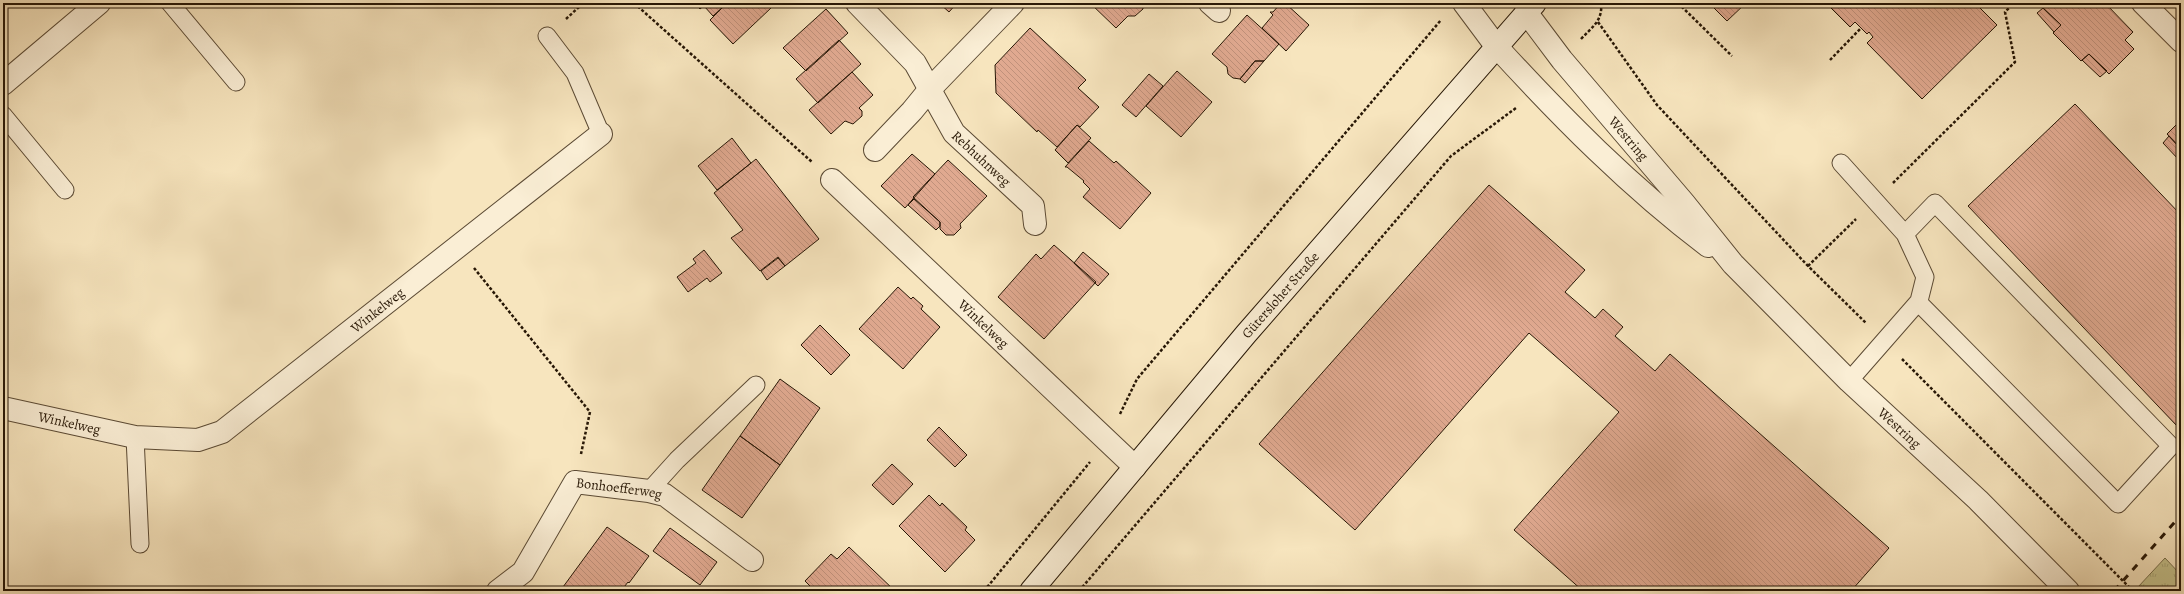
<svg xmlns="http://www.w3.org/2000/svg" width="2184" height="594" font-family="Alegreya,serif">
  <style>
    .grass { fill: url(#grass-tufts); stroke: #766c49 }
    .building { fill: url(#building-back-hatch); stroke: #271706 }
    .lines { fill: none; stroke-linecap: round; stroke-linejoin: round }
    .service-casing { stroke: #5b4a34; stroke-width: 19 }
    .minor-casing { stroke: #5b4a34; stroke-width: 24 }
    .tertiary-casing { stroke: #5b4a34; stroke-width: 24 }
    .secondary-casing { stroke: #271706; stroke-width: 24 }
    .path { stroke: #271706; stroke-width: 2.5; stroke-dasharray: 3 2; stroke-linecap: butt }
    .service { stroke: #faeed5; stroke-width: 17 }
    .minor { stroke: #faeed5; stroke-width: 22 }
    .tertiary { stroke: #faeed5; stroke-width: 22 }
    .secondary { stroke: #faeed5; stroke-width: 22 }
    .rail { stroke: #271706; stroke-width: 3; stroke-dasharray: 7 7; stroke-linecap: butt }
    .labels { text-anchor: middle; stroke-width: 3; stroke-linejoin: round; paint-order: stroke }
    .street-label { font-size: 14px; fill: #271706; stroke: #faeed5 }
  </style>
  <defs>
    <pattern id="grass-tufts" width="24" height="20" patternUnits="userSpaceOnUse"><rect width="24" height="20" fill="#c5c28c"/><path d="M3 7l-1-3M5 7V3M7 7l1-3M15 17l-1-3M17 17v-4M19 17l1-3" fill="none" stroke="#a9a677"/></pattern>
    <pattern id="building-back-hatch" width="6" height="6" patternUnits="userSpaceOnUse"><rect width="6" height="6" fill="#e0a990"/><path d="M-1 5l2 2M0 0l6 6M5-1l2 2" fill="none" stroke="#c0917b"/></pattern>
  </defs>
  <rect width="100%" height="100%" fill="#f7e5be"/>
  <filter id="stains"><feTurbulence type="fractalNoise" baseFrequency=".005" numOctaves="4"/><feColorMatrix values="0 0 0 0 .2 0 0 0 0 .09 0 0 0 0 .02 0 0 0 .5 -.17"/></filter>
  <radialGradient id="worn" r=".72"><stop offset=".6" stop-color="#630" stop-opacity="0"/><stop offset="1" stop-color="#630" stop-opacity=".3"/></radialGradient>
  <path class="grass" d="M 2165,558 L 2181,575 L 2181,591 L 2142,591 L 2138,587 Z"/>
  <path class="building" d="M 694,3 L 707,3 L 700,9 Z
    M 707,3 L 727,3 L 713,16 L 704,6 Z
    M 727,3 L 767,3 L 771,8 L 733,44 L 710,20 Z
    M 939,3 L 957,3 L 949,12 Z
    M 1090,3 L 1143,3 L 1143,9 L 1135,16 L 1128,16 L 1116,28 Z
    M 1281,3 L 1285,3 L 1309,25 L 1286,51 L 1262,28 L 1273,15 L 1270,12 L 1273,12 Z
    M 1709,3 L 1726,3 L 1729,6 L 1732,3 L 1746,3 L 1727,21 Z
    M 1826,3 L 1975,3 L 1997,25 L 1922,99 L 1867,43 L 1873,37 L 1869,32 L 1867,34 L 1855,22 L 1850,27 Z
    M 2042,3 L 2105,3 L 2133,32 L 2125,40 L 2134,49 L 2109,74 L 2089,54 L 2081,61 L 2053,33 L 2061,25 L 2040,5 Z
    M 2043,8 L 2061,25 L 2054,32 L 2037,13 Z
    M 826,9 L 848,33 L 806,71 L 783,48 Z
    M 1247,15 L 1279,44 L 1264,61 L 1255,61 L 1240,79 L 1233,78 L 1228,74 L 1227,67 L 1212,54 Z
    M 1030,28 L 1086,80 L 1078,88 L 1099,107 L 1080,127 L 1077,125 L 1057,147 L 1038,130 L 1037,132 L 996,93 L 995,65 Z
    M 839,40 L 861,64 L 818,103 L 796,79 Z
    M 2089,54 L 2107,71 L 2100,77 L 2082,60 Z
    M 1255,61 L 1264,61 L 1245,83 L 1240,79 Z
    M 1177,71 L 1212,102 L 1181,137 L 1146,106 Z
    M 852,72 L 873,95 L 859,108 L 862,111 L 862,116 L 853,124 L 845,121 L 831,134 L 809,110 Z
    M 1149,74 L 1163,86 L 1136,117 L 1122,105 Z
    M 2075,104 L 2181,215 L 2181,422 L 2177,426 L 1968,206 Z
    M 2181,120 L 2181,149 L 2167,134 Z
    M 1077,125 L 1091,138 L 1068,163 L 1055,150 Z
    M 2169,136 L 2181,149 L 2180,161 L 2163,143 Z
    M 732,138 L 751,163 L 717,190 L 698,166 Z
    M 1089,141 L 1114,163 L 1116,161 L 1151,193 L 1120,229 L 1083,197 L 1090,189 L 1083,182 L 1084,181 L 1067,167 L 1065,167 Z
    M 912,154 L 935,174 L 905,208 L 881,186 Z
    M 756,159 L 819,239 L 785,266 L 778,257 L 760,271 L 731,238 L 743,230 L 714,193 Z
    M 948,160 L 987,196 L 960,224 L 961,228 L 954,235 L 946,235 L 940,229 L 940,222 L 913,197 Z
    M 1489,185 L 1585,270 L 1565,292 L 1595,318 L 1603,309 L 1623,327 L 1615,336 L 1655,371 L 1670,354 L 1889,548 L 1851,591 L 1583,591 L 1514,530 L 1619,412 L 1529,333 L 1355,530 L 1259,444 Z
    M 914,199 L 940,222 L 940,226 L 936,230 L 908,205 Z
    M 1054,245 L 1096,282 L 1044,339 L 998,297 L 1036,254 L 1041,259 Z
    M 704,250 L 722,273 L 710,282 L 707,278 L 688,292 L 677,277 L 696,263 L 693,259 Z
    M 1083,252 L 1109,274 L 1098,286 L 1074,263 Z
    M 778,258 L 785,266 L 767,280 L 761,271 Z
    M 898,287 L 911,299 L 913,297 L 923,306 L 921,309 L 940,327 L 903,369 L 859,329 Z
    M 820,325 L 850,355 L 831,375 L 801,345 Z
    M 780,379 L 820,408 L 780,465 L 740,436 Z
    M 939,427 L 967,455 L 955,467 L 927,440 Z
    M 740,436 L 780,465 L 742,518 L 702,490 Z
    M 892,464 L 913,484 L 893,505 L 872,485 Z
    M 929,495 L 940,506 L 942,503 L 967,527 L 965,530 L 975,540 L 945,572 L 899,526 Z
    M 607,527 L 649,556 L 629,583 L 628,582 L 621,591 L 569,591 L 563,587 Z
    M 670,528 L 717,562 L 700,585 L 653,551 Z
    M 849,547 L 895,591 L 815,591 L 805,581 L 831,554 L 837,559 Z
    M 563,587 L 569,591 L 561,591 Z"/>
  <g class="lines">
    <defs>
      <path id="service" d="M 170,3 L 236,82
        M 547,36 L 575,73 L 601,134
        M 3,115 L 65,190
        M 1841,163 L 1905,234 L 1925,277 L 1919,301 L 1849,381
        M 1905,234 L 1935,203 L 2171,446 L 2118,504 L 1918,302
        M 135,437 L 140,544
        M 649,491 L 677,460 L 756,385"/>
      <g id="minor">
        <path id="s1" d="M 857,3 L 915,63 L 954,133 L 1033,206 L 1035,224"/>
        <path d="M 1210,3 L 1219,11"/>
        <path d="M 1464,3 L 1496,46"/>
        <path d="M 2143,3 L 2181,41"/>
        <path d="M 3,84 L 99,3"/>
        <path d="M 875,150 L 912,111 L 930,89 L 1013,3"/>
        <path id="s2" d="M 832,180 L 1135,467"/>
        <path id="s3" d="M 3,408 L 135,437 L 198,440 L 222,432 L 601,134"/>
        <path id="s4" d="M 498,591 L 523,572 L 575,482 L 649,491 L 665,495 L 752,560"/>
      </g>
      <g id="tertiary">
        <path id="s5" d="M 1526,12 L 1562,60 L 1684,203 L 1733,264 L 1849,381 L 1978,500 L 2068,591"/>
        <path d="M 1496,46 C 1562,118 1630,187 1708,246"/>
      </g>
      <g id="secondary">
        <path id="s6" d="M 1031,591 L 1246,334 L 1535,3"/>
      </g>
    </defs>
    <use href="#service" class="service-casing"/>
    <use href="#minor" class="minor-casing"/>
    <use href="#tertiary" class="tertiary-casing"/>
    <use href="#secondary" class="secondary-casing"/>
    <path class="path" d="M 634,3 L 812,162
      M 1678,3 L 1732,56
      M 566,19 L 580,6 L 590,3
      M 1598,22 L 1657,105 L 1808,266 L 1866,323
      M 1581,39 C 1592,27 1603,21 1601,3
      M 1830,60 L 1861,28
      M 1893,183 L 2015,62 L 2005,12 L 2014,3
      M 1808,266 L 1856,219
      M 474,268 L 590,412 L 581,454
      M 1902,359 L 2133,591
      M 1120,414 L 1137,379 L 1441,20
      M 984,591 L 1090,462
      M 1079,591 L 1451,156 L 1516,108"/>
    <use href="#service" class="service"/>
    <use href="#minor" class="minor"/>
    <use href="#tertiary" class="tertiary"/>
    <use href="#secondary" class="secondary"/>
    <path class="rail" d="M 2114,591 L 2181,515"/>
  </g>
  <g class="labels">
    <g class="street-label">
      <text dy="5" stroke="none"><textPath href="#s5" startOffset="163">Westring</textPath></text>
      <text dy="5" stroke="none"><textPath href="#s1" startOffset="201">Rebhuhnweg</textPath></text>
      <text dy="5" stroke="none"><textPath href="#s6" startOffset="387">Gütersloher Straße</textPath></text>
      <text dy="5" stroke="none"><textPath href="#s3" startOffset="421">Winkelweg</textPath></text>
      <text dy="5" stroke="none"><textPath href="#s2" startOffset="209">Winkelweg</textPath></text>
      <text dy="5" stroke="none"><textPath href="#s3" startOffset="68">Winkelweg</textPath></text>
      <text dy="5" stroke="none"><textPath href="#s5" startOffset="560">Westring</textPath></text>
      <text dy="5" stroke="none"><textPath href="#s4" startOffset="180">Bonhoefferweg</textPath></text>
    </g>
  </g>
  <rect width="2184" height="594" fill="none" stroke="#f7e5be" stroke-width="16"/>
  <rect x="4" y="4" width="2176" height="586" fill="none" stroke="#271706" stroke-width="2"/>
  <rect x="8" y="8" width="2168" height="578" fill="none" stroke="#271706"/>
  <rect width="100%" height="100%" filter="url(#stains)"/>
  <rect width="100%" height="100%" fill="url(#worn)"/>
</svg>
